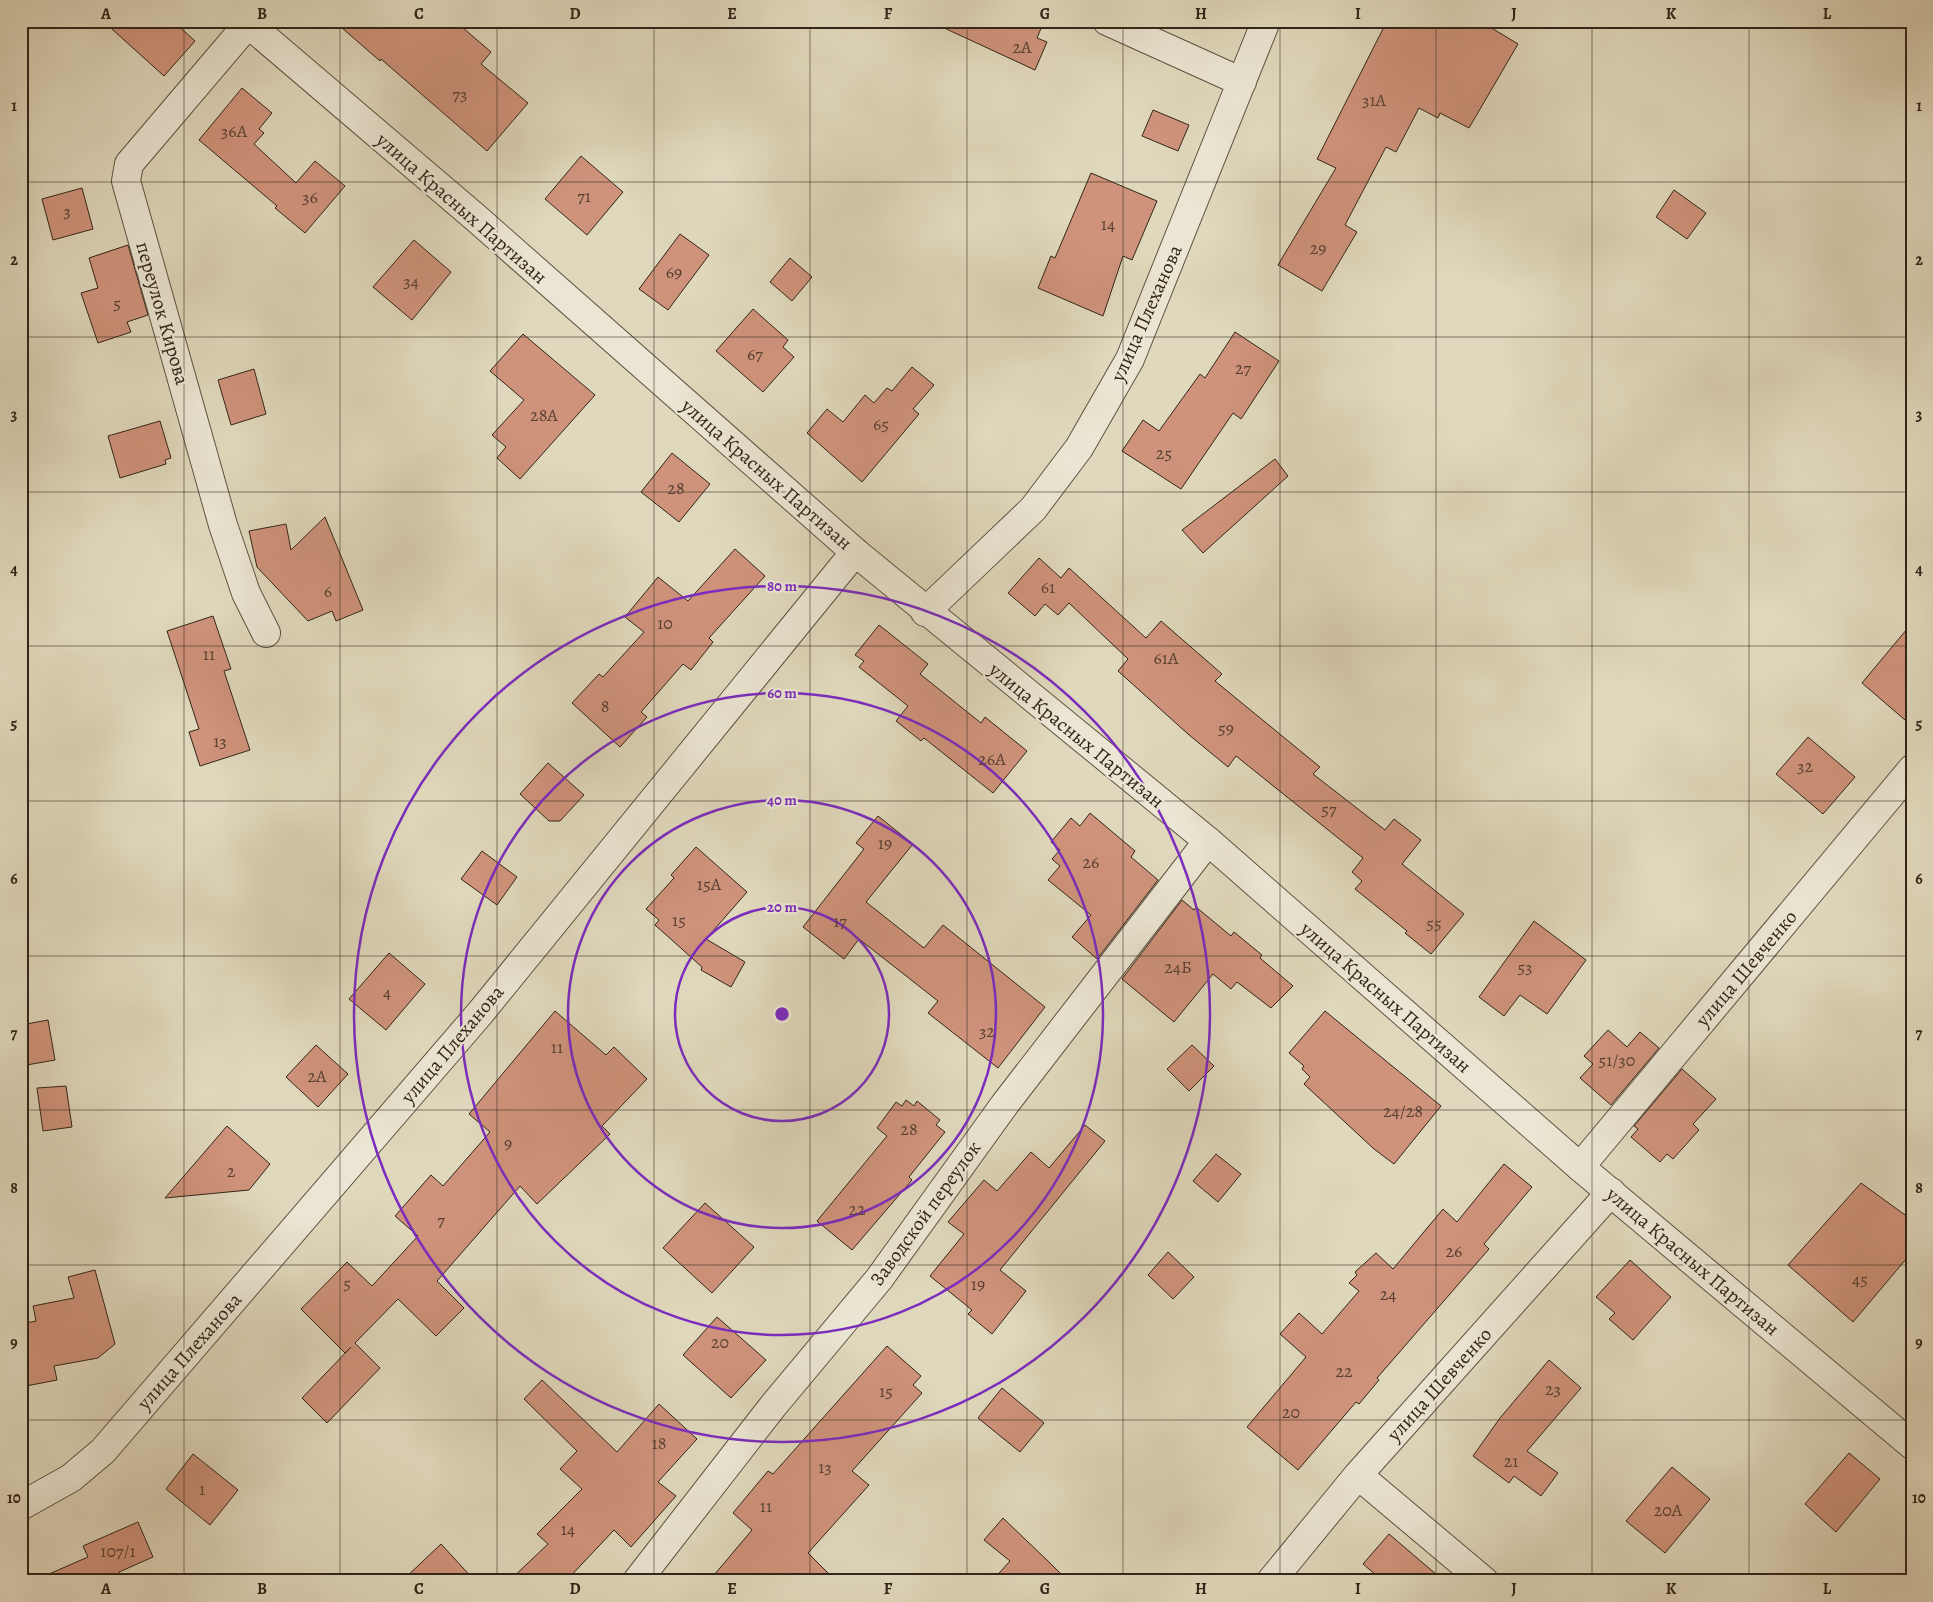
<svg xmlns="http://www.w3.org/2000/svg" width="1933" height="1602" font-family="Alegreya,serif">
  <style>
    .building { fill: #cf937b; stroke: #312519 }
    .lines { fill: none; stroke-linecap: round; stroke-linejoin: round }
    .minor-casing { stroke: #5d5242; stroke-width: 30 }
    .tertiary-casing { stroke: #5d5242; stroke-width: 30 }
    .minor { stroke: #ebe6d3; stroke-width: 28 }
    .tertiary { stroke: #ebe6d3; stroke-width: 28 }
    .grid { fill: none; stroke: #312519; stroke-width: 1; stroke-opacity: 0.55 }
    .ring { fill: none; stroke: #7b2cbf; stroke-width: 2.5 }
    .labels { text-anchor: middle; stroke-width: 4.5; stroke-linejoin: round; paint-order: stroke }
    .number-label { font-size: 18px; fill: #584032 }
    .street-label { font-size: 20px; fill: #312519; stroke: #ebe6d3 }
    .centre { fill: #7b2cbf; stroke: #ebe6d3; stroke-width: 2.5 }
    .ring-label { font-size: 15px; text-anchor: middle; font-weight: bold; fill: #7b2cbf; stroke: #ebe6d3; stroke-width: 4.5; stroke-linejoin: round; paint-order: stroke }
    .neatline { fill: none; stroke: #312519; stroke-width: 2 }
    .grid-label { font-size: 16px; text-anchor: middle; font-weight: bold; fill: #312519 }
  </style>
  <rect width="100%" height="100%" fill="#e0d8bc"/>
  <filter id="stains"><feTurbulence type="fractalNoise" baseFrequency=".004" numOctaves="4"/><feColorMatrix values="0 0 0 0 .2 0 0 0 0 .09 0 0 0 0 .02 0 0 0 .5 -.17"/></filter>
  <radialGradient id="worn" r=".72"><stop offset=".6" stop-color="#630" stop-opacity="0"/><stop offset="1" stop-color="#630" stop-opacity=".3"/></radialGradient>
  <path class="building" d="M 103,21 L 173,21 L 195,41 L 164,76 Z
    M 334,21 L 455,21 L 491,52 L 481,64 L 528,103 L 487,151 L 381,59 L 380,61 Z
    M 929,21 L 1044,21 L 1037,38 L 1047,42 L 1035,70 Z
    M 1387,21 L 1480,21 L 1518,44 L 1469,128 L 1440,113 L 1438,118 L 1419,108 L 1396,152 L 1386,147 L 1345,225 L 1357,232 L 1322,291 L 1278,265 L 1336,168 L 1317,159 Z
    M 242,88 L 272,113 L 259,129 L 264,133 L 254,144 L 296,183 L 315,161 L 345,186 L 305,233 L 275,208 L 277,206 L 199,140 Z
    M 1153,110 L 1189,125 L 1178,151 L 1142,136 Z
    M 581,156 L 623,192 L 587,235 L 545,199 Z
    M 1091,173 L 1157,201 L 1132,260 L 1123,256 L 1103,316 L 1038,288 L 1051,256 L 1055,258 Z
    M 82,188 L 93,229 L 53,240 L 42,199 Z
    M 1674,190 L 1706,213 L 1687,239 L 1656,217 Z
    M 680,234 L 709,255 L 668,310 L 639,289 Z
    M 414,240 L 451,272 L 412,320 L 373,287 Z
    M 128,245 L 148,315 L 127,322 L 131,332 L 98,343 L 81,293 L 98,288 L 89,258 Z
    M 790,258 L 812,277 L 792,301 L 770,282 Z
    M 753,309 L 788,340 L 783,347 L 794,357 L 763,392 L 716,351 Z
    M 1235,332 L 1279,361 L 1241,419 L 1233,413 L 1181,489 L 1122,451 L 1143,420 L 1159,431 L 1200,374 L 1205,378 Z
    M 523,334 L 595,395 L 520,479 L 497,458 L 506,447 L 492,435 L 524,400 L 490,371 Z
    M 912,367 L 934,385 L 913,409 L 919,414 L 862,482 L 807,433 L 827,409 L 843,422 L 865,395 L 874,403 L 887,388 L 892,391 Z
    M 254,369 L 266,414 L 231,425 L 218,380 Z
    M 160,421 L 171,458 L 165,460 L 166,464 L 120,478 L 108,436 Z
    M 672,453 L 710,484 L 679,522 L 641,492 Z
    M 1275,459 L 1288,476 L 1203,553 L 1182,530 Z
    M 325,517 L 363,610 L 336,621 L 332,611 L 308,621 L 257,567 L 249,531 L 286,524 L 291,550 Z
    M 735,549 L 765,576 L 709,638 L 713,642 L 691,670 L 683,664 L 641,712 L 647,717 L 620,747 L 572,703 L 599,674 L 603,677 L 644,632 L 625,617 L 658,577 L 688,601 Z
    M 1039,558 L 1061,578 L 1069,568 L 1146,638 L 1161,621 L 1222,674 L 1215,681 L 1320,767 L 1313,774 L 1385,830 L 1394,819 L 1421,840 L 1402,864 L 1464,914 L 1431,954 L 1405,933 L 1407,931 L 1355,889 L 1362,881 L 1352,872 L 1363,858 L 1236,756 L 1228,767 L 1188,734 L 1118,671 L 1128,659 L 1069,603 L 1058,615 L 1045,604 L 1035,616 L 1008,593 Z
    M 213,616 L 231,669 L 224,671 L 250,750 L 200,766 L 189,732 L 199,729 L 167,631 Z
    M 1912,623 L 1912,726 L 1862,683 Z
    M 879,625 L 928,664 L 920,674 L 981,723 L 985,717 L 1027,751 L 993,793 L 924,738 L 921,741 L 896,721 L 908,706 L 859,667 L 864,661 L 855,655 Z
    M 1808,737 L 1855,777 L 1823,814 L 1776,774 Z
    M 548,763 L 584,795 L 560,821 L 549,821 L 520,794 Z
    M 1090,813 L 1135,851 L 1131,857 L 1158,880 L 1097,959 L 1072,937 L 1091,915 L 1048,880 L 1060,866 L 1052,859 L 1060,850 L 1051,842 L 1071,818 L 1080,826 Z
    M 878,816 L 913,844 L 866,902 L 924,948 L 943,925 L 1045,1007 L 998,1068 L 928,1013 L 938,1001 L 859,939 L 844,959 L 803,927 L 864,849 L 856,843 Z
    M 696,847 L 747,892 L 706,939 L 745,962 L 731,987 L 701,970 L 702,967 L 655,925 L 659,920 L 646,909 L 674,878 L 671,875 Z
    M 482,851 L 517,877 L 497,905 L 461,879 Z
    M 1182,900 L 1194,910 L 1196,907 L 1231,936 L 1234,932 L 1262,955 L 1260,958 L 1293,986 L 1271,1008 L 1237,982 L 1231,989 L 1213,974 L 1174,1022 L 1122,979 Z
    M 1534,921 L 1586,960 L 1547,1014 L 1520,995 L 1504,1016 L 1479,997 Z
    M 389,953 L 425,984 L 386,1030 L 349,999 Z
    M 555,1011 L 606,1055 L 614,1047 L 647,1079 L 602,1126 L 610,1134 L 537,1204 L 520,1186 L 437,1281 L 464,1308 L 436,1336 L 398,1299 L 355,1343 L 380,1368 L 327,1423 L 302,1398 L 351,1347 L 345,1353 L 301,1309 L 347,1262 L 372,1286 L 418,1236 L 395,1216 L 431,1175 L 443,1186 L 490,1132 L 469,1114 Z
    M 1325,1011 L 1441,1106 L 1394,1164 L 1374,1149 L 1304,1084 L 1310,1077 L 1302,1069 L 1304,1066 L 1289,1053 Z
    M 48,1020 L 55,1060 L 21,1066 L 21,1025 Z
    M 1608,1030 L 1627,1047 L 1640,1032 L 1659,1048 L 1611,1105 L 1580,1078 L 1593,1064 L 1584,1056 Z
    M 316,1045 L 348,1074 L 318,1107 L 286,1077 Z
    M 1192,1045 L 1214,1066 L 1189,1091 L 1167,1069 Z
    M 1682,1069 L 1716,1099 L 1693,1124 L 1699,1130 L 1673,1159 L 1667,1154 L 1660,1162 L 1631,1137 L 1638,1129 L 1634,1126 Z
    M 66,1086 L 72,1127 L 43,1131 L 37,1088 Z
    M 906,1100 L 914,1106 L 917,1101 L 940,1120 L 936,1125 L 945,1132 L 909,1177 L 912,1180 L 852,1250 L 817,1221 L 887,1136 L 877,1128 L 896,1102 L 902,1106 Z
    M 1085,1125 L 1105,1141 L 1000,1270 L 1026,1291 L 992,1334 L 968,1314 L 972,1310 L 930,1276 L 964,1234 L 948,1222 L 984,1180 L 997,1191 L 1031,1152 L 1049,1168 Z
    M 227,1126 L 270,1164 L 249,1190 L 165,1198 Z
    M 1216,1154 L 1241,1174 L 1218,1202 L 1193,1181 Z
    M 1504,1164 L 1532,1187 L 1484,1244 L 1489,1249 L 1377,1378 L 1379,1380 L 1359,1404 L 1356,1402 L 1298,1470 L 1247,1427 L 1306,1357 L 1280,1334 L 1299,1313 L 1322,1334 L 1359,1291 L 1349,1283 L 1357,1275 L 1355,1272 L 1376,1253 L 1393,1269 L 1443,1209 L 1457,1222 Z
    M 1861,1183 L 1912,1220 L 1912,1252 L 1853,1322 L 1788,1265 Z
    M 705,1203 L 754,1247 L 712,1293 L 663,1248 Z
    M 1168,1252 L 1194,1277 L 1173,1299 L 1148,1275 Z
    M 1630,1260 L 1671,1297 L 1633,1340 L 1609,1319 L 1615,1313 L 1596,1297 Z
    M 95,1270 L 115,1344 L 98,1358 L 54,1366 L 57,1380 L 21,1387 L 21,1324 L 36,1321 L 33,1306 L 74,1298 L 68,1277 Z
    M 717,1317 L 766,1360 L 731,1398 L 683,1355 Z
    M 887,1346 L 921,1376 L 913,1385 L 922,1393 L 852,1471 L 869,1485 L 808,1553 L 836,1581 L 709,1581 L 752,1530 L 733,1513 L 768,1471 L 773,1474 Z
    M 1549,1360 L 1581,1388 L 1527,1451 L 1558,1473 L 1541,1496 L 1514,1476 L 1509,1483 L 1473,1456 L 1500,1418 Z
    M 542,1380 L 617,1452 L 659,1404 L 697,1439 L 658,1482 L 676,1496 L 631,1547 L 614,1530 L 566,1581 L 509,1581 L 548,1544 L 537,1534 L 582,1489 L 560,1469 L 577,1451 L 524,1399 Z
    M 1002,1388 L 1044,1423 L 1020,1452 L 978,1418 Z
    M 1849,1453 L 1880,1479 L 1836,1532 L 1805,1504 Z
    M 193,1454 L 238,1490 L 210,1525 L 166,1489 Z
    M 1672,1467 L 1710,1499 L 1665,1553 L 1626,1521 Z
    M 1003,1518 L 1050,1563 L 1068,1581 L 992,1581 L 1010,1561 L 984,1540 Z
    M 138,1522 L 153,1557 L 119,1572 L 123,1581 L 33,1581 L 88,1557 L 83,1546 Z
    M 1389,1534 L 1444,1581 L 1383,1581 L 1363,1564 Z
    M 441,1544 L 475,1581 L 402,1581 Z"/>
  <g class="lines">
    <defs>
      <path id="minor" d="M 1107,21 L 1242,82
        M 248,24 L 129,164 L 126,181 L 223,525 L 246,593 L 266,633
        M 925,612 L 1033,509 L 1079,448 L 1130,359 L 1266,21
        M 1580,1167 L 1912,769
        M 1358,1475 L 1484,1581
        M 21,1506 L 71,1478 L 103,1451 L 481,1012 L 855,552
        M 637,1581 L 773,1406 L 879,1279 L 1005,1104 L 1208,841
        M 1271,1581 L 1358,1475 L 1611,1192"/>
      <path id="tertiary" d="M 245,21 L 476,218 L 855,552 L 1208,841 L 1580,1167 L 1912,1445"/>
    </defs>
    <use href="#minor" class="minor-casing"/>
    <use href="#tertiary" class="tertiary-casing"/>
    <use href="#minor" class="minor"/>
    <use href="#tertiary" class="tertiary"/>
  </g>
  <path class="grid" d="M 184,21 L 184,1581M 340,21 L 340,1581M 497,21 L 497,1581M 654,21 L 654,1581M 810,21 L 810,1581M 967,21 L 967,1581M 1123,21 L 1123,1581M 1280,21 L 1280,1581M 1436,21 L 1436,1581M 1592,21 L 1592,1581M 1749,21 L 1749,1581M 21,182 L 1912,182M 21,337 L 1912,337M 21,492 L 1912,492M 21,646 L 1912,646M 21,801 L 1912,801M 21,956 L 1912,956M 21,1110 L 1912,1110M 21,1265 L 1912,1265M 21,1420 L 1912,1420"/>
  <g class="ring">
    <circle cx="782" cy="1014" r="107"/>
    <circle cx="782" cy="1014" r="214"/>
    <circle cx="782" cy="1014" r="321"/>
    <circle cx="782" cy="1014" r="428"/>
  </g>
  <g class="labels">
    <g class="number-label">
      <text x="1022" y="53">2А</text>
      <text x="460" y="100">73</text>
      <text x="1374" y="106">31А</text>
      <text x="234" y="137">36А</text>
      <text x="584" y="202">71</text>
      <text x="310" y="203">36</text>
      <text x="67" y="217">3</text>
      <text x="1108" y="230">14</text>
      <text x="1318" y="254">29</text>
      <text x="674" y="278">69</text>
      <text x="411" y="287">34</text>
      <text x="117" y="309">5</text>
      <text x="755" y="360">67</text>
      <text x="1243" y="374">27</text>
      <text x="544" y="421">28А</text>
      <text x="881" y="430">65</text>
      <text x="1164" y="459">25</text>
      <text x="676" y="494">28</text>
      <text x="1048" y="593">61</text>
      <text x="328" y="597">6</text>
      <text x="665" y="629">10</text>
      <text x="209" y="660">11</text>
      <text x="1166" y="664">61А</text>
      <text x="605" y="712">8</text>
      <text x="1226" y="734">59</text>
      <text x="220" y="747">13</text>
      <text x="992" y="765">26А</text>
      <text x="1805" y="772">32</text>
      <text x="1329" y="815">57</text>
      <text x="885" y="849">19</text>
      <text x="1091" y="868">26</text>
      <text x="709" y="890">15А</text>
      <text x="679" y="926">15</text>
      <text x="840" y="927">17</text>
      <text x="1434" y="929">55</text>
      <text x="1178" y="973">24Б</text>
      <text x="1525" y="973">53</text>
      <text x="387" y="998">4</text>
      <text x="987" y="1037">32</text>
      <text x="557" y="1053">11</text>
      <text x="1617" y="1066">51/30</text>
      <text x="317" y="1082">2А</text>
      <text x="1403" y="1117">24/28</text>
      <text x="909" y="1135">28</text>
      <text x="508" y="1149">9</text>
      <text x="231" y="1177">2</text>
      <text x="857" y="1215">22</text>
      <text x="441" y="1226">7</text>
      <text x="1454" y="1257">26</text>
      <text x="1860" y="1285">45</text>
      <text x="347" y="1289">5</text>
      <text x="978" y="1290">19</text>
      <text x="1388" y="1300">24</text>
      <text x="720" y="1348">20</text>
      <text x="1344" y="1377">22</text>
      <text x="1553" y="1395">23</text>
      <text x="886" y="1397">15</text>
      <text x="1291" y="1418">20</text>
      <text x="659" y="1449">18</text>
      <text x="1511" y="1467">21</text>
      <text x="825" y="1473">13</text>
      <text x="202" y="1495">1</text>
      <text x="766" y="1512">11</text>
      <text x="1668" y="1516">20А</text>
      <text x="568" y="1535">14</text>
      <text x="118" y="1557">107/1</text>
    </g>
    <g class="street-label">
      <text transform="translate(462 208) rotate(41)" y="7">улица Красных Партизан</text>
      <text transform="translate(163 313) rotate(74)" y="7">переулок Кирова</text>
      <text transform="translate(1146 313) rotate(-66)" y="7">улица Плеханова</text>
      <text transform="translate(767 474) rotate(41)" y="7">улица Красных Партизан</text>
      <text transform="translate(1077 735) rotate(39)" y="7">улица Красных Партизан</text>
      <text transform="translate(1746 968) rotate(-50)" y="7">улица Шевченко</text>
      <text transform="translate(1386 997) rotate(41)" y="7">улица Красных Партизан</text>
      <text transform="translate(452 1044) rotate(-50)" y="7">улица Плеханова</text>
      <text transform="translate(925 1213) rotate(-54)" y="7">Заводской переулок</text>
      <text transform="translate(1693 1261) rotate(40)" y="7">улица Красных Партизан</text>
      <text transform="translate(189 1351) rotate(-49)" y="7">улица Плеханова</text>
      <text transform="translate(1439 1384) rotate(-48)" y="7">улица Шевченко</text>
    </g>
  </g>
  <circle cx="782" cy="1014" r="8" class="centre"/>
  <g class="ring-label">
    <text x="782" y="591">80 m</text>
    <text x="782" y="698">60 m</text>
    <text x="782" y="805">40 m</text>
    <text x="782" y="912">20 m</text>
  </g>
  <rect width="1933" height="1602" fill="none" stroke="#e0d8bc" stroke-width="55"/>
  <rect x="28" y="28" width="1878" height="1546" class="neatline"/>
  <g class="grid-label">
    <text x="106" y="19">A</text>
    <text x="262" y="19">B</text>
    <text x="419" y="19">C</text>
    <text x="575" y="19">D</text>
    <text x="732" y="19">E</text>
    <text x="888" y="19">F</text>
    <text x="1045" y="19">G</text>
    <text x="1201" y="19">H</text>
    <text x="1358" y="19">I</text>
    <text x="1514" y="19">J</text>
    <text x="1671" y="19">K</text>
    <text x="1827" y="19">L</text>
    <text x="14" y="111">1</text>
    <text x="1919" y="111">1</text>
    <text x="14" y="265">2</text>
    <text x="1919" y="265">2</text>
    <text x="14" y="420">3</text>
    <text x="1919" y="420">3</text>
    <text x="14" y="575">4</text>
    <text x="1919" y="575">4</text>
    <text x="14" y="729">5</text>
    <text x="1919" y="729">5</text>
    <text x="14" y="884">6</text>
    <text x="1919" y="884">6</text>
    <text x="14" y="1039">7</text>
    <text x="1919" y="1039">7</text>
    <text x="14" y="1193">8</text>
    <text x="1919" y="1193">8</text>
    <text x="14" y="1348">9</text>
    <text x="1919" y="1348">9</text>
    <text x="14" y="1503">10</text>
    <text x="1919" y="1503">10</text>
    <text x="106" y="1594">A</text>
    <text x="262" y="1594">B</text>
    <text x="419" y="1594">C</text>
    <text x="575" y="1594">D</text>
    <text x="732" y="1594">E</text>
    <text x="888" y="1594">F</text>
    <text x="1045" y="1594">G</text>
    <text x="1201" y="1594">H</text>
    <text x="1358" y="1594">I</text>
    <text x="1514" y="1594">J</text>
    <text x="1671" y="1594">K</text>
    <text x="1827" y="1594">L</text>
  </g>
  <rect width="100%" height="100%" filter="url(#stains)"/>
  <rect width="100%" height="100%" fill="url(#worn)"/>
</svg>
